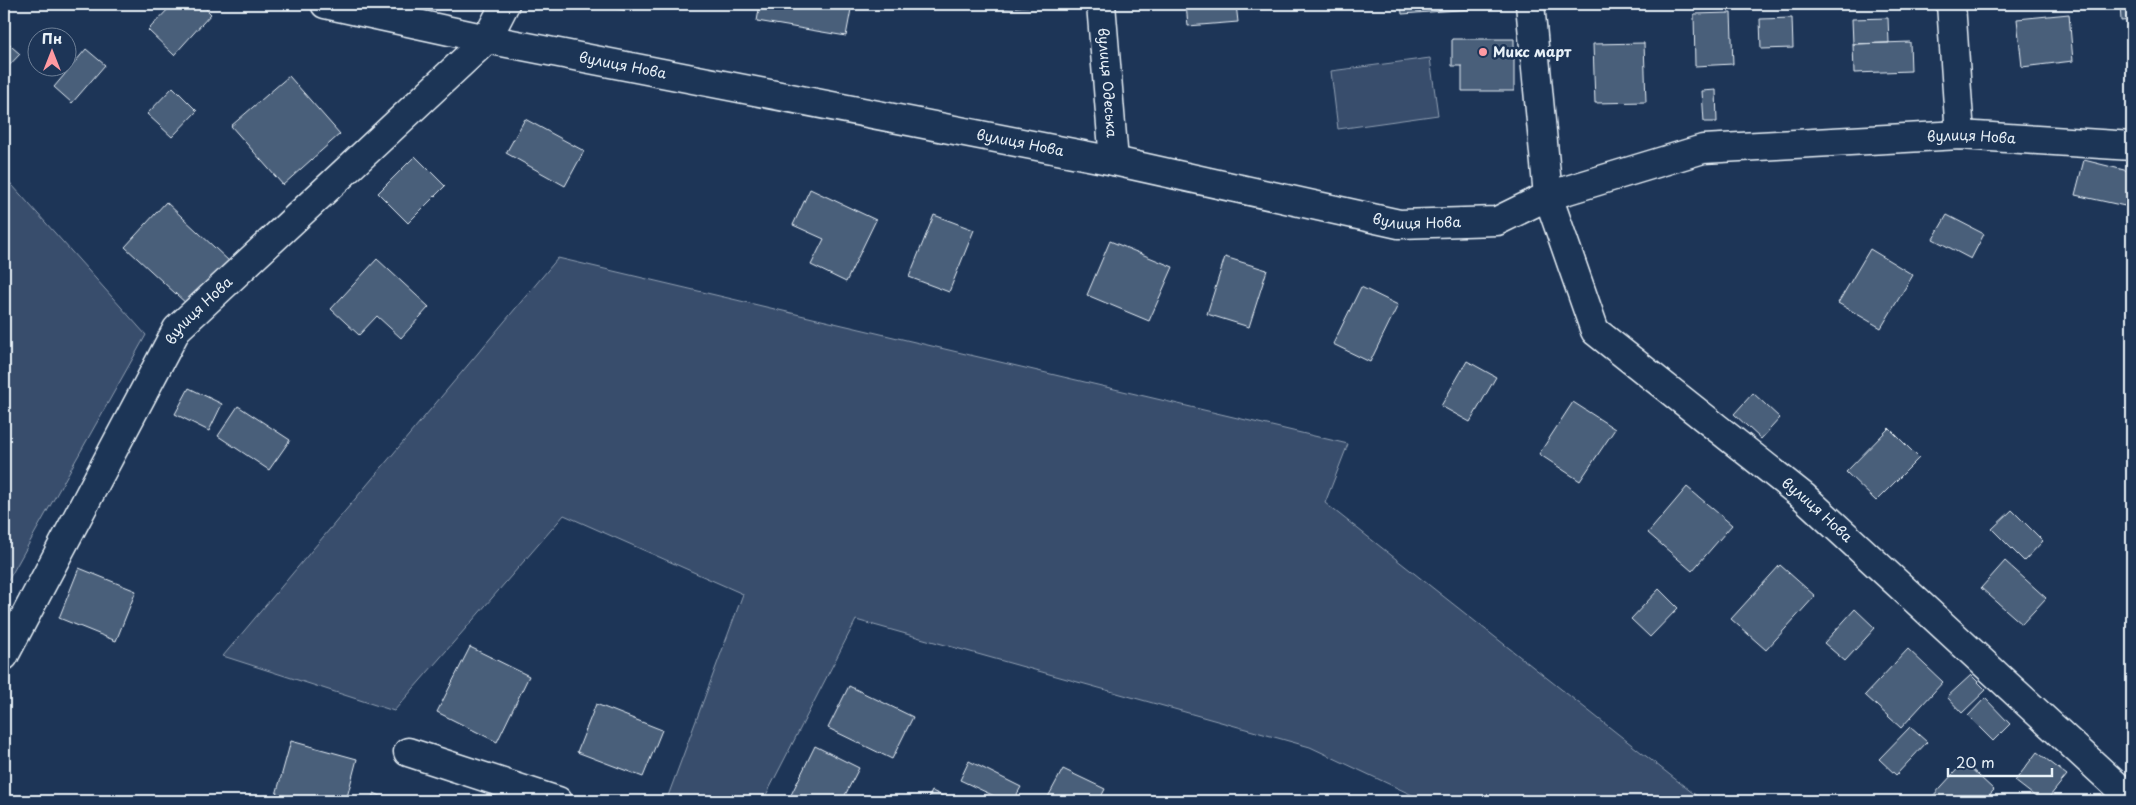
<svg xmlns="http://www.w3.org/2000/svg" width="2136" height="805" font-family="'Playpen Sans',sans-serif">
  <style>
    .green { fill: #374d6c; stroke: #909fb2 }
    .building { fill: #495e7a; stroke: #e8f1f8 }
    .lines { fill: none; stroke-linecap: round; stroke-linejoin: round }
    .minor-casing { stroke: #e8f1f8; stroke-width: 31 }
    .minor { stroke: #1d3557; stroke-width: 28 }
    .poi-dot { fill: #ff9aa2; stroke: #1d3557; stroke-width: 2 }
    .labels { text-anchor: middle; stroke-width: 5; stroke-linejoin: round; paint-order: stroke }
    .poi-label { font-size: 14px; font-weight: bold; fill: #e8f1f8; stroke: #1d3557; text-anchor: start }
    .street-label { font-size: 14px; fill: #e8f1f8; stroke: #1d3557 }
  </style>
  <rect width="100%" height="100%" fill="#1d3557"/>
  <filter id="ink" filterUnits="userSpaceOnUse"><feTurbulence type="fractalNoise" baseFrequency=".02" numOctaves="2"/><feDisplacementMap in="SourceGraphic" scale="10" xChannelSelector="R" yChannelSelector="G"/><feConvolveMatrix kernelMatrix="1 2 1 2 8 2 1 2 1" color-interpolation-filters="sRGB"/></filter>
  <g filter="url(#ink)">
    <path class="green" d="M 1430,58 L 1438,115 L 1338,129 L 1331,71 Z
      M 4,176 L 146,335 L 4,588 Z
      M 558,258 L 1348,444 L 1325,503 L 1703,801 L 1425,801 L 1310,747 L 856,620 L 763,801 L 684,801 L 668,796 L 743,594 L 564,515 L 394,711 L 223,656 Z"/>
    <path class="building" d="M 173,4 L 201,4 L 211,14 L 174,55 L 148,30 Z
      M 589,4 L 632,4 L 631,11 Z
      M 760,4 L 852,4 L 846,36 L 757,21 Z
      M 991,4 L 1052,4 L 992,9 Z
      M 1186,4 L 1236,4 L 1238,22 L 1188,26 Z
      M 1401,4 L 1472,4 L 1472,9 L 1402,14 Z
      M 1573,4 L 1631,4 L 1573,6 Z
      M 2120,4 L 2132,4 L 2132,20 L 2121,21 Z
      M 1731,13 L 1733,64 L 1695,66 L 1694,14 Z
      M 2069,14 L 2073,61 L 2022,67 L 2017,19 Z
      M 1792,18 L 1793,48 L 1761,49 L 1760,19 Z
      M 1888,18 L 1889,43 L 1853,44 L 1852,19 Z
      M 1452,39 L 1514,39 L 1514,91 L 1462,91 L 1462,66 L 1452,66 Z
      M 4,40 L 20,54 L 4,71 Z
      M 1910,42 L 1911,71 L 1854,73 L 1853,44 Z
      M 1644,43 L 1646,102 L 1595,103 L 1593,44 Z
      M 86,49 L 105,65 L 72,103 L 54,87 Z
      M 289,76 L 340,134 L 283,185 L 231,126 Z
      M 173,87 L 197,111 L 172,137 L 147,114 Z
      M 1716,90 L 1717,122 L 1704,122 L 1702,91 Z
      M 525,119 L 584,151 L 565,186 L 506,153 Z
      M 415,156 L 445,186 L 408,223 L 378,193 Z
      M 2084,160 L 2132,172 L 2125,206 L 2075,195 Z
      M 810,189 L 876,220 L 846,282 L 811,265 L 824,239 L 793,225 Z
      M 166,202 L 230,262 L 189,306 L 125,247 Z
      M 934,215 L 974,230 L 949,292 L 909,277 Z
      M 1947,215 L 1984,234 L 1971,259 L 1933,239 Z
      M 1110,241 L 1173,267 L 1149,321 L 1087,295 Z
      M 1870,249 L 1913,275 L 1881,328 L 1838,303 Z
      M 1225,257 L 1267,270 L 1249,327 L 1207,314 Z
      M 377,259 L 429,307 L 401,338 L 377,316 L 359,335 L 331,309 Z
      M 1361,287 L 1398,305 L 1370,362 L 1333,344 Z
      M 1467,361 L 1496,377 L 1470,422 L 1441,406 Z
      M 189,388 L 222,404 L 209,431 L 175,414 Z
      M 1753,393 L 1780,418 L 1761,439 L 1734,414 Z
      M 1573,402 L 1615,429 L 1580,481 L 1539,454 Z
      M 238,406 L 290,440 L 269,470 L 218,436 Z
      M 1889,428 L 1919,458 L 1876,501 L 1846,472 Z
      M 1687,487 L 1732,525 L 1692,571 L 1648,533 Z
      M 2012,510 L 2043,541 L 2024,561 L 1992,529 Z
      M 2005,561 L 2046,598 L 2022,624 L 1981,588 Z
      M 1780,565 L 1815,596 L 1766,650 L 1731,619 Z
      M 79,568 L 136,591 L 116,641 L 59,618 Z
      M 1659,589 L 1678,608 L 1650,637 L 1631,619 Z
      M 1855,609 L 1875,628 L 1845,661 L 1824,643 Z
      M 470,647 L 529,676 L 497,742 L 437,712 Z
      M 1908,649 L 1943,682 L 1901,728 L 1865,695 Z
      M 1971,675 L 1986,690 L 1962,713 L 1947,697 Z
      M 849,686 L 913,717 L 892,759 L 828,728 Z
      M 1985,698 L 2010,724 L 1993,741 L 1968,716 Z
      M 596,704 L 662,730 L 643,777 L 577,752 Z
      M 1910,727 L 1927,742 L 1896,775 L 1879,759 Z
      M 291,741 L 357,759 L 346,801 L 298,801 L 276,795 Z
      M 815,746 L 859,768 L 842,801 L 788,801 Z
      M 2037,752 L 2067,775 L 2046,801 L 2041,801 L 2015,781 Z
      M 969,761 L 1021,787 L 1013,801 L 1005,801 L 960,780 Z
      M 1964,762 L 1994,790 L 1984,801 L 1934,801 L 1931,798 Z
      M 1063,769 L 1105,789 L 1099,801 L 1057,801 L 1048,797 Z
      M 932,791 L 954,801 L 927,801 Z
      M 374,793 L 392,801 L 370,801 Z
      M 31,798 L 46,801 L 30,801 Z"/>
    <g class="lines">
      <defs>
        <g id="minor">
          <path id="s1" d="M 325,4 L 487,39 L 1114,161 L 1399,224 L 1497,221 L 1548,196 L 1703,149 L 1960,135 L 2132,146"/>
          <path id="s2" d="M 1101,4 L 1114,161"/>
          <path id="s3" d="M 1530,4 L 1548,196 L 1595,331 L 1804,497 L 2132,800"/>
          <path d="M 1951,4 L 1960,135"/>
          <path id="s4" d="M 4,656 L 177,329 L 487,39 L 505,4"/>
          <path d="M 408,752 L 558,801"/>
        </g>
      </defs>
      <use href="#minor" class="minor-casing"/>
      <use href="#minor" class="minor"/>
    </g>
  </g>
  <circle class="poi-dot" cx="1483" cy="52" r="5"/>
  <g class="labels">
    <g class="poi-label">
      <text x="1493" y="57">Микс март</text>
    </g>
    <g class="street-label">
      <text dy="5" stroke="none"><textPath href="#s1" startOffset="304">вулиця Нова</textPath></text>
      <text dy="5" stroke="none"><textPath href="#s2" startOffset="79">вулиця Одеська</textPath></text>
      <text dy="5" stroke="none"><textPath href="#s1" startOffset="1682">вулиця Нова</textPath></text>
      <text dy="5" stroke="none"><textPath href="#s1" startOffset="709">вулиця Нова</textPath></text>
      <text dy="5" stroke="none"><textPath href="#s1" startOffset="1114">вулиця Нова</textPath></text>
      <text dy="5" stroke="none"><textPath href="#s4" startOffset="398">вулиця Нова</textPath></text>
      <text dy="5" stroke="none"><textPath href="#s3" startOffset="621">вулиця Нова</textPath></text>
    </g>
  </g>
  <rect width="2136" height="805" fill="none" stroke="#1d3557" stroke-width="20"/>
  <rect x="10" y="10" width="2116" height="785" fill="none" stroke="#e8f1f8" stroke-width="2" filter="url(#ink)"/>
  <g transform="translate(52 52)"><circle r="24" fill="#1d3557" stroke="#6e8097"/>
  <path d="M0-4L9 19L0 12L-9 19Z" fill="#ff9aa2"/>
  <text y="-8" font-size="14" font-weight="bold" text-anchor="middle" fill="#e8f1f8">Пн</text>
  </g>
  <path d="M1948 768v8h104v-8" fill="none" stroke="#e8f1f8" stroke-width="2.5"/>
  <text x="1956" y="768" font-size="15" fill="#e8f1f8" stroke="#1d3557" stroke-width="4" paint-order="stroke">20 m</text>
</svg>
